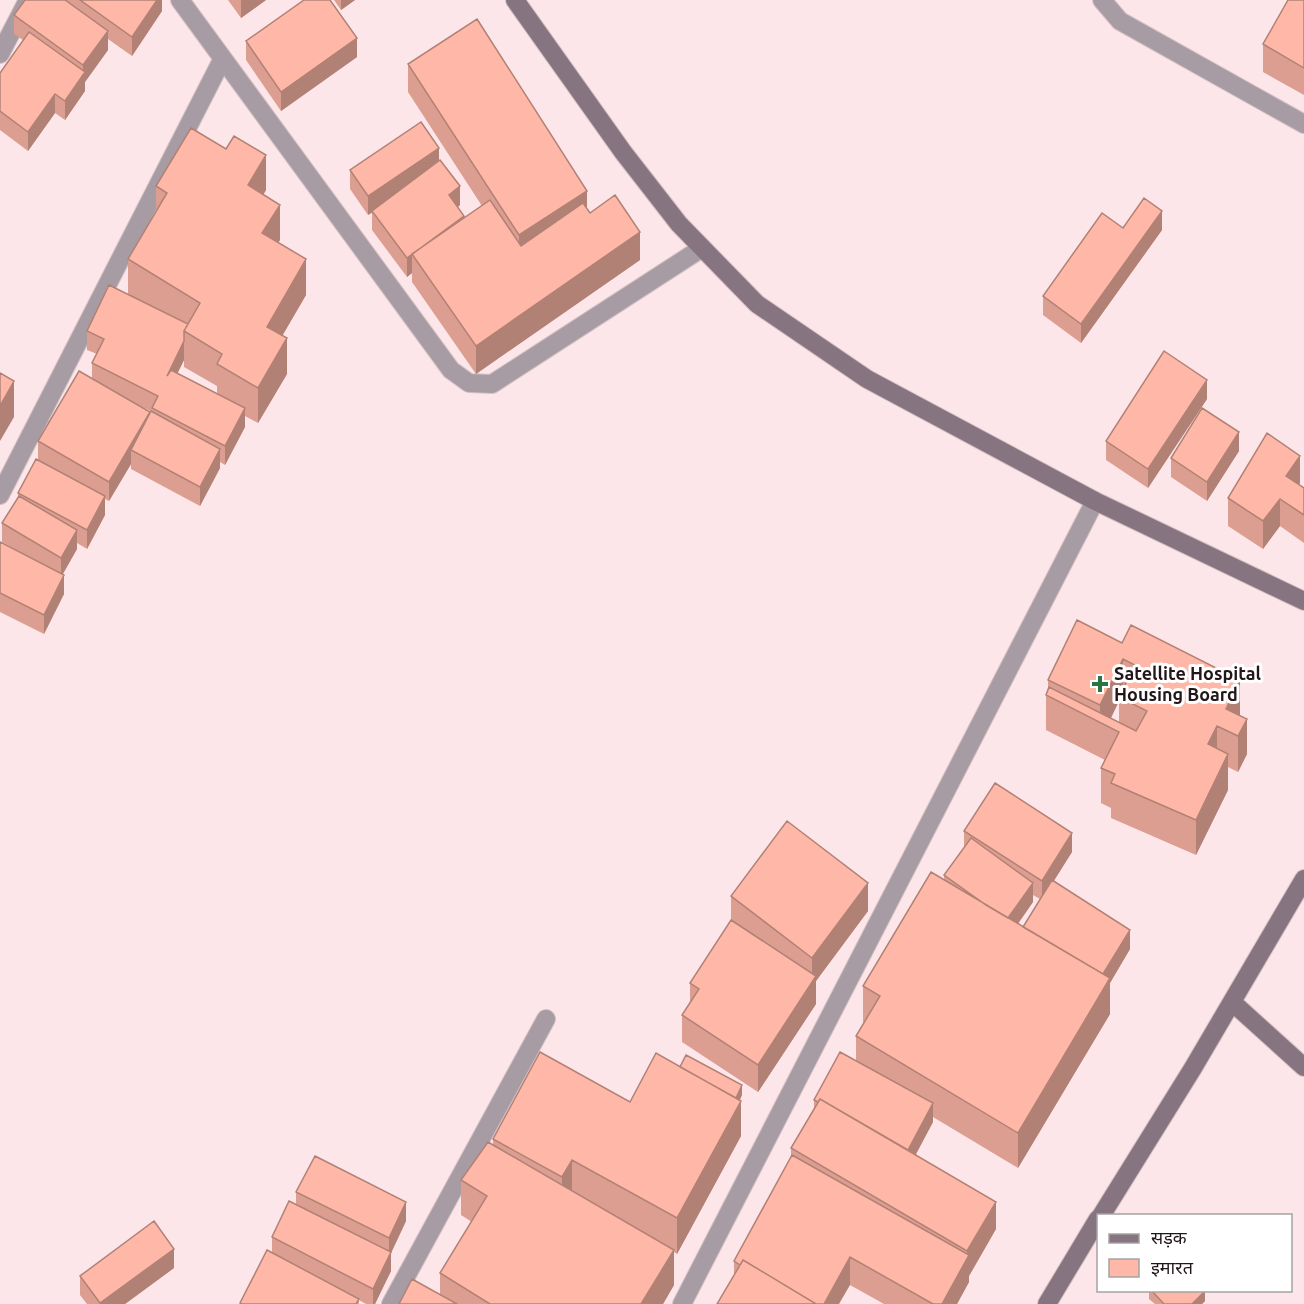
<svg xmlns="http://www.w3.org/2000/svg" width="1304" height="1304" font-family="Ubuntu,'Noto Sans Devanagari',sans-serif">
  <style>
    .lines { fill: none; stroke-linecap: round; stroke-linejoin: round }
    .street-casing { stroke: #d5c1c4; stroke-width: 20 }
    .secondary-casing { stroke: #d5c1c4; stroke-width: 20 }
    .street { stroke: #a79ca4; stroke-width: 18 }
    .secondary { stroke: #867581; stroke-width: 18 }
    .wall { fill: #db9e90; fill-rule: evenodd }
    .shaded-wall { fill: #b28175 }
    .building { fill: #ffb8a7; stroke: #b28175; stroke-width: 1.5 }
    .poi-dot { fill: #2b7543; stroke: #fff; stroke-width: 2 }
    .labels { text-anchor: middle; stroke-width: 6; stroke-linejoin: round; paint-order: stroke }
    .poi-label { font-size: 18px; font-weight: bold; fill: #221619; stroke: #fff; text-anchor: start }
  </style>
  <rect width="100%" height="100%" fill="#fce6ea"/>
  <g class="lines">
    <defs>
      <path id="street" d="M 180,0 L 451,370 L 469,383 L 492,384 L 702,248
        M 1102,0 L 1120,21 L 1304,124
        M 0,54 L 28,0
        M 0,495 L 222,60
        M 391,1304 L 546,1019
        M 682,1304 L 1095,501"/>
      <path id="secondary" d="M 515,0 L 623,152 L 679,224 L 757,304 L 867,379 L 1095,501 L 1304,601
        M 1232,1002 L 1304,1067
        M 1101,1216 L 1193,1068 L 1304,879
        M 1047,1304 L 1098,1219"/>
    </defs>
    <use href="#street" class="street-casing"/>
    <use href="#secondary" class="secondary-casing"/>
    <use href="#street" class="street"/>
    <use href="#secondary" class="secondary"/>
  </g>
  <path class="wall" d="M 25,0 L 162,0 L 162,11 L 132,56 L 108,39 L 108,50 L 85,82 L 85,91 L 65,120 L 55,113 L 28,151 L 0,130 L 0,73 L 23,40 L 14,34 L 14,15 Z
    M 228,0 L 266,0 L 241,18 Z
    M 334,0 L 355,0 L 341,10 Z
    M 1304,0 L 1304,95 L 1263,72 L 1263,44 Z
    M 246,41 L 357,57 L 281,111 L 246,60 Z
    M 408,64 L 587,209 L 590,213 L 640,260 L 476,374 L 412,282 L 412,273 L 407,277 L 372,230 L 372,213 L 368,215 L 350,189 L 350,170 L 439,161 L 460,205 L 458,207 L 464,218 L 482,206 L 408,92 Z
    M 156,186 L 266,190 L 263,195 L 280,240 L 278,242 L 306,295 L 282,336 L 287,374 L 258,423 L 245,416 L 245,427 L 225,465 L 220,462 L 220,468 L 200,506 L 131,469 L 131,464 L 109,501 L 105,499 L 105,515 L 87,549 L 77,543 L 77,549 L 63,574 L 64,594 L 44,634 L 0,612 L 0,542 L 15,549 L 2,542 L 2,523 L 18,497 L 18,493 L 38,460 L 38,441 L 92,379 L 92,363 L 97,354 L 87,350 L 87,331 L 128,294 L 128,259 L 156,212 ZM 184,360 L 184,367 L 217,386 L 217,394 L 177,373 ZM 133,403 L 151,411 L 150,415 Z
    M 1123,228 L 1162,230 L 1081,343 L 1043,315 L 1043,296 Z
    M 1207,399 L 1148,488 L 1106,460 L 1106,441 Z
    M 1239,451 L 1207,501 L 1171,477 L 1171,458 Z
    M 1300,483 L 1299,485 L 1304,488 L 1304,543 L 1280,526 L 1263,549 L 1228,526 L 1228,498 Z
    M 1077,620 L 1240,716 L 1247,754 L 1238,772 L 1228,767 L 1228,790 L 1196,855 L 1111,818 L 1111,808 L 1101,803 L 1101,768 L 1105,760 L 1046,730 L 1046,695 L 1048,690 L 1048,680 ZM 1119,701 L 1119,722 L 1111,718 Z
    M 964,831 L 1072,852 L 1053,881 L 1130,949 L 1110,983 L 1110,1014 L 1018,1168 L 933,1117 L 933,1122 L 916,1154 L 996,1229 L 969,1276 L 969,1282 L 957,1304 L 884,1304 L 850,1285 L 734,1276 L 734,1261 L 791,1157 L 791,1148 L 814,1108 L 814,1100 L 856,1061 L 856,1036 L 864,1022 L 863,1022 L 863,986 L 944,880 L 944,875 L 964,848 ZM 1033,895 L 1040,899 L 1023,927 L 1018,924 L 1033,902 Z
    M 731,896 L 868,911 L 816,981 L 816,1004 L 758,1092 L 682,1042 L 682,1015 L 690,1002 L 690,983 L 731,921 Z
    M 680,1067 L 742,1095 L 740,1100 L 741,1136 L 677,1254 L 674,1252 L 674,1285 L 663,1304 L 399,1304 L 440,1295 L 440,1273 L 472,1222 L 461,1215 L 461,1180 L 493,1144 L 493,1139 L 630,1102 Z
    M 296,1192 L 406,1221 L 391,1253 L 391,1271 L 375,1304 L 366,1304 L 359,1300 L 359,1304 L 240,1304 L 272,1253 L 272,1237 L 296,1204 Z
    M 174,1268 L 125,1304 L 87,1304 L 80,1295 L 80,1276 Z
    M 1149,1290 L 1204,1290 L 1205,1301 L 1202,1304 L 1155,1304 L 1149,1299 Z"/>
  <path class="shaded-wall" d="M 157,0 L 162,0 L 162,11 L 132,56 L 132,37 Z
    M 241,0 L 266,0 L 241,18 Z
    M 341,0 L 355,0 L 341,10 Z
    M 108,31 L 108,50 L 85,82 L 85,91 L 65,120 L 65,101 L 83,74 L 83,65 Z
    M 357,38 L 357,57 L 281,111 L 281,92 Z
    M 55,94 L 55,113 L 28,151 L 28,132 Z
    M 439,148 L 439,167 L 368,215 L 368,196 Z
    M 266,155 L 266,190 L 248,221 L 248,185 Z
    M 460,186 L 460,205 L 449,214 L 449,195 Z
    M 587,191 L 587,218 L 519,262 L 519,235 Z
    M 280,205 L 280,240 L 262,268 L 262,233 Z
    M 1162,211 L 1162,230 L 1081,343 L 1081,324 Z
    M 464,216 L 464,235 L 412,254 L 412,273 L 407,277 L 407,258 Z
    M 640,232 L 640,260 L 476,374 L 476,346 Z
    M 306,259 L 306,295 L 267,362 L 267,327 Z
    M 287,338 L 287,374 L 258,423 L 258,388 Z
    M 184,341 L 184,360 L 167,395 L 167,376 Z
    M 1207,380 L 1207,399 L 1148,488 L 1148,469 Z
    M 14,381 L 14,417 L 0,441 L 0,406 Z
    M 245,408 L 245,427 L 225,465 L 225,446 Z
    M 150,412 L 150,431 L 131,450 L 131,464 L 109,501 L 109,482 Z
    M 1239,432 L 1239,451 L 1207,501 L 1207,482 Z
    M 220,449 L 220,468 L 200,506 L 200,487 Z
    M 1300,456 L 1300,483 L 1286,504 L 1286,476 Z
    M 105,496 L 105,515 L 87,549 L 87,530 Z
    M 1280,499 L 1280,526 L 1263,549 L 1263,521 Z
    M 77,530 L 77,549 L 61,577 L 61,558 Z
    M 64,575 L 64,594 L 44,634 L 44,615 Z
    M 1123,659 L 1123,694 L 1119,697 L 1119,701 L 1107,726 L 1100,722 L 1100,705 Z
    M 1240,680 L 1240,715 L 1231,733 L 1226,709 Z
    M 1247,719 L 1247,754 L 1238,772 L 1238,736 Z
    M 1217,726 L 1217,761 L 1208,744 Z
    M 1228,754 L 1228,790 L 1196,855 L 1196,820 Z
    M 1072,833 L 1072,852 L 1042,900 L 1042,881 Z
    M 868,883 L 868,911 L 816,981 L 816,1004 L 758,1092 L 758,1065 L 812,982 L 812,958 Z
    M 1033,883 L 1033,902 L 1007,939 L 1007,920 Z
    M 1130,930 L 1130,949 L 1110,983 L 1110,1014 L 1018,1168 L 1018,1133 L 1102,976 Z
    M 742,1085 L 742,1095 L 733,1113 L 733,1103 Z
    M 741,1101 L 741,1136 L 677,1254 L 677,1218 Z
    M 933,1103 L 933,1122 L 908,1169 L 908,1150 Z
    M 572,1160 L 572,1195 L 562,1213 L 562,1177 Z
    M 406,1202 L 406,1221 L 391,1253 L 391,1271 L 375,1304 L 373,1304 L 373,1289 L 389,1256 L 389,1238 Z
    M 996,1202 L 996,1229 L 969,1276 L 969,1282 L 957,1304 L 942,1304 L 967,1258 L 967,1251 Z
    M 174,1249 L 174,1268 L 125,1304 L 100,1304 L 100,1303 Z
    M 674,1250 L 674,1285 L 663,1304 L 641,1304 Z
    M 850,1257 L 850,1285 L 839,1304 L 824,1304 Z
    M 1205,1291 L 1205,1301 L 1202,1304 L 1192,1304 Z"/>
  <path class="building" d="M 25,0 L 65,0 L 108,31 L 83,65 L 14,15 Z
    M 80,0 L 157,0 L 132,37 Z
    M 304,0 L 330,0 L 357,38 L 281,92 L 246,41 Z
    M 1288,0 L 1304,0 L 1304,68 L 1263,44 Z
    M 477,19 L 587,191 L 519,235 L 408,64 Z
    M 29,32 L 85,72 L 65,101 L 55,94 L 28,132 L 0,111 L 0,73 Z
    M 421,122 L 439,148 L 368,196 L 350,170 Z
    M 191,128 L 226,149 L 234,136 L 266,155 L 248,185 L 280,205 L 262,233 L 306,259 L 267,327 L 287,338 L 258,388 L 217,364 L 222,354 L 184,331 L 200,303 L 128,259 L 167,193 L 156,186 Z
    M 440,160 L 460,186 L 449,195 L 464,216 L 407,258 L 372,211 Z
    M 615,195 L 640,232 L 476,346 L 412,254 L 490,200 L 521,246 L 583,203 L 590,213 Z
    M 1144,198 L 1162,211 L 1081,324 L 1043,296 L 1102,213 L 1123,228 Z
    M 109,285 L 188,324 L 184,331 L 184,341 L 167,376 L 171,370 L 245,408 L 225,446 L 152,408 L 158,396 L 92,363 L 104,339 L 87,331 Z
    M 1164,351 L 1207,380 L 1148,469 L 1106,441 Z
    M 79,371 L 150,412 L 109,482 L 38,441 Z
    M 0,373 L 14,381 L 0,406 Z
    M 1202,408 L 1239,432 L 1207,482 L 1171,458 Z
    M 151,411 L 220,449 L 200,487 L 131,450 Z
    M 1267,433 L 1300,456 L 1286,476 L 1304,488 L 1304,515 L 1280,499 L 1263,521 L 1228,498 Z
    M 36,459 L 105,496 L 87,530 L 18,493 Z
    M 19,496 L 77,530 L 61,558 L 2,523 Z
    M 0,542 L 64,575 L 44,615 L 0,593 Z
    M 1077,620 L 1122,643 L 1131,625 L 1240,680 L 1226,709 L 1247,719 L 1238,736 L 1217,726 L 1208,744 L 1228,754 L 1196,820 L 1111,783 L 1115,774 L 1101,768 L 1119,732 L 1046,695 L 1049,687 L 1136,731 L 1147,711 L 1119,697 L 1135,665 L 1123,659 L 1100,705 L 1048,680 Z
    M 995,783 L 1072,833 L 1042,881 L 964,831 Z
    M 787,821 L 868,883 L 812,958 L 731,896 Z
    M 971,838 L 1033,883 L 1008,918 L 986,905 L 944,875 Z
    M 931,872 L 1110,978 L 1018,1133 L 856,1036 L 880,996 L 863,986 Z
    M 1052,880 L 1130,930 L 1103,974 L 1023,927 Z
    M 731,920 L 816,976 L 758,1065 L 682,1015 L 699,989 L 690,983 Z
    M 540,1052 L 630,1102 L 656,1053 L 741,1101 L 677,1218 L 572,1160 L 562,1177 L 493,1139 Z
    M 840,1052 L 933,1103 L 908,1150 L 820,1099 L 818,1102 L 814,1100 Z
    M 686,1055 L 742,1085 L 736,1098 L 680,1067 Z
    M 820,1099 L 996,1202 L 967,1251 L 791,1148 Z
    M 488,1142 L 674,1250 L 641,1304 L 490,1304 L 440,1273 L 487,1196 L 461,1180 Z
    M 792,1155 L 969,1255 L 942,1304 L 933,1304 L 850,1257 L 824,1304 L 816,1304 L 743,1260 L 740,1265 L 734,1261 Z
    M 315,1156 L 406,1202 L 389,1238 L 296,1192 Z
    M 289,1201 L 391,1252 L 373,1289 L 272,1237 Z
    M 154,1221 L 174,1249 L 100,1303 L 80,1276 Z
    M 267,1250 L 359,1299 L 356,1304 L 242,1304 L 240,1303 Z
    M 743,1260 L 816,1304 L 717,1304 Z
    M 412,1279 L 457,1304 L 399,1304 Z
    M 1151,1290 L 1204,1290 L 1205,1291 L 1192,1304 L 1164,1304 Z"/>
  <path class="poi-dot" d="M1097 675h6v6h6v6h-6v6h-6v-6h-6v-6h6z"/>
  <g class="labels">
    <g class="poi-label">
      <text x="1114" y="680">Satellite Hospital<tspan x="1114" dy="21">Housing Board</tspan></text>
    </g>
  </g>
  <rect x="1097" y="1214" width="195" height="78" fill="#ffffff" stroke="#a7a2a3" stroke-width="1.5"/>
  <rect x="1109" y="1234" width="30" height="9" fill="#867581" stroke="#a7a2a3" stroke-width="1.5"/>
  <text x="1151" y="1244" font-size="18" fill="#221619">सड़क</text>
  <rect x="1109" y="1259" width="30" height="18" fill="#ffb8a7" stroke="#a7a2a3" stroke-width="1.5"/>
  <text x="1151" y="1274" font-size="18" fill="#221619">इमारत</text>
</svg>
